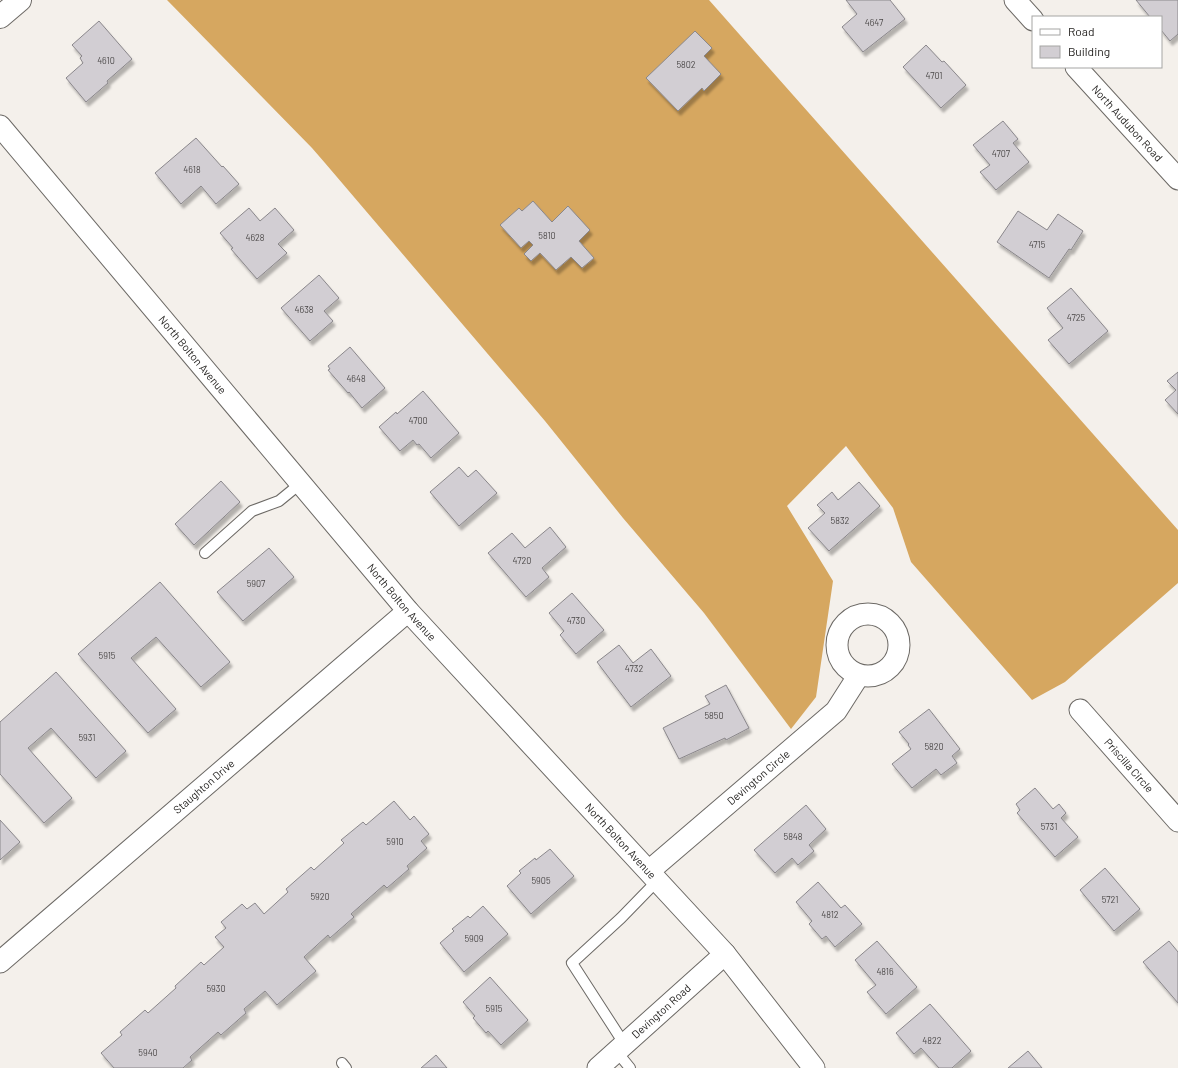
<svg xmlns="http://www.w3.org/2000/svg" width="1178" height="1068" font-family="Barlow,sans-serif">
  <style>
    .forest { fill: #d6a760 }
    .building { fill: #d2ced3; stroke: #8a878b; filter: url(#shadow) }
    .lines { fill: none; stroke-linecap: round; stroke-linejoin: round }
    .service-casing { stroke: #6c6965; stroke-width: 12 }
    .minor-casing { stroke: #6c6965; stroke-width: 23 }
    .secondary-casing { stroke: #6c6965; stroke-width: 24 }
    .service { stroke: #fff; stroke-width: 10 }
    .minor { stroke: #fff; stroke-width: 21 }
    .secondary { stroke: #fff; stroke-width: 22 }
    .labels { text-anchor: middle; stroke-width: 3; stroke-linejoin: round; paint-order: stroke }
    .number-label { font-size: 9px; fill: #4c4949 }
    .street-label { font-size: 11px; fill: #1f1d1b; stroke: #fff }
  </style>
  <defs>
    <filter id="shadow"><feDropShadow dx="2.5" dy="4.5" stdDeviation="1" flood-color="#0004"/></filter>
  </defs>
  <rect width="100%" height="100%" fill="#f4f0eb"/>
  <path class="forest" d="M 167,0 L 709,0 L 1178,530 L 1178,583 L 1065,682 L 1032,700 L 911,562 L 893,508 L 846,446 L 787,506 L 833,581 L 816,697 L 791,729 L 704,613 L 623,518 L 545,421 L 325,163 L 312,148 Z"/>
  <path class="building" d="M 846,0 L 890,0 L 905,19 L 863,52 L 842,27 L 857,14 Z
    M 1136,0 L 1178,0 L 1178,34 L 1170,41 L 1161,30 L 1161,17 L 1150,17 Z
    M 99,21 L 132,59 L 107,81 L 108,83 L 86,102 L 66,78 L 83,63 L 80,58 L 82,56 L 72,45 Z
    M 695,31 L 712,48 L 704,56 L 721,74 L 704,91 L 702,88 L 678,111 L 646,78 Z
    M 926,45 L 942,62 L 944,61 L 966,85 L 941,108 L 903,67 Z
    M 1003,121 L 1018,139 L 1013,143 L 1029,162 L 996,190 L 980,172 L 990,165 L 973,145 Z
    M 196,138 L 222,167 L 223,166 L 239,184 L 216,204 L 201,186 L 181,204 L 155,173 Z
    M 533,201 L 552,222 L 568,206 L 590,230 L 579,241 L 594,258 L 582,268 L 571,257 L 556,270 L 540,253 L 531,261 L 524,254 L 533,245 L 529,241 L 521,248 L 500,225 L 519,208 L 522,211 Z
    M 249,208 L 260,221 L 275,208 L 294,230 L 278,244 L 287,253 L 257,279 L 231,249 L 233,248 L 220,233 Z
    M 1018,211 L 1047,230 L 1058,214 L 1083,231 L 1071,250 L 1069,249 L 1049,278 L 997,242 Z
    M 319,275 L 339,298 L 324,311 L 333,321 L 310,341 L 281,308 Z
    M 1071,288 L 1108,331 L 1069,364 L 1048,340 L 1063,328 L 1047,308 Z
    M 350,347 L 385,388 L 362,408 L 349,392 L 348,393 L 328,370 L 330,369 L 328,366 Z
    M 1178,372 L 1178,414 L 1165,400 L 1176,390 L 1167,381 Z
    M 423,391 L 459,433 L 431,458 L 419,444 L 417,445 L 413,440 L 400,451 L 379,427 L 396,412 L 397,414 Z
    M 459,467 L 468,477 L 476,470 L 497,493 L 459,526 L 430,492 Z
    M 221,481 L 240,502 L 194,545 L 175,524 Z
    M 859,482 L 880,506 L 829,551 L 808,528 L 825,513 L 817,505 L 832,492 L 838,500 Z
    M 550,527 L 566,547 L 542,568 L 549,577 L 526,597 L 488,553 L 512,533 L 525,548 Z
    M 269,548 L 294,577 L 243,621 L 217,592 Z
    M 160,582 L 230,662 L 201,687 L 156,637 L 131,658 L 176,709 L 148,733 L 78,654 Z
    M 572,593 L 604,630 L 576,654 L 560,635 L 564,631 L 549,613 Z
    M 619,645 L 633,663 L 651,649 L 671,676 L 631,707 L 597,662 Z
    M 56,672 L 126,751 L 96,778 L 51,728 L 28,748 L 72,798 L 44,823 L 0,774 L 0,722 Z
    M 726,685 L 749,728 L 726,740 L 725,738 L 679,759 L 663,728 L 710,704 L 705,696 Z
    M 929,709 L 960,749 L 952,756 L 957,763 L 941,775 L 936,769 L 912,788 L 892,764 L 911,749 L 908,745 L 909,744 L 899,732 Z
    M 1035,788 L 1053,809 L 1059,804 L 1066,813 L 1061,818 L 1078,837 L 1055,857 L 1017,813 L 1020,810 L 1016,804 Z
    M 394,801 L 410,820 L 414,816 L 429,834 L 421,841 L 427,848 L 407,866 L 409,869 L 387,888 L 384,885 L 351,914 L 354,917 L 330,938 L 328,935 L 304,957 L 316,971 L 277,1005 L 265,991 L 244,1009 L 246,1013 L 221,1035 L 218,1032 L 190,1057 L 192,1060 L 183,1068 L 114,1068 L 101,1053 L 122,1035 L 120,1032 L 145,1010 L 148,1013 L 176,988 L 175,986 L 201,962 L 204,965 L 224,947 L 215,937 L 226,928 L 221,922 L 242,904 L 247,909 L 255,903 L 264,914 L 288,892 L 286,889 L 311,867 L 314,870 L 344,843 L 341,840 L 363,822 L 366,825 Z
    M 806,805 L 826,829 L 809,845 L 814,851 L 798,865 L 792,858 L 775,873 L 754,850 Z
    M 0,820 L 20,842 L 0,860 Z
    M 550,849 L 574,876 L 531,914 L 507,886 L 521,873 L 519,871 L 535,858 L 536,860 Z
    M 1105,868 L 1140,909 L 1114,931 L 1080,890 Z
    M 818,882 L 841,908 L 845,905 L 862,924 L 835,947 L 826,936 L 822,939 L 809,924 L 812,921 L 796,902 Z
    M 483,906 L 508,934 L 464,972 L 440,943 L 454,931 L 452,929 L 468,916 L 470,918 Z
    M 877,941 L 917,987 L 886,1014 L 867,992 L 876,985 L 855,960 Z
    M 1169,941 L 1178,952 L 1178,1003 L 1143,962 Z
    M 490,977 L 528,1020 L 501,1045 L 488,1031 L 486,1033 L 473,1018 L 475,1016 L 463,1002 Z
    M 930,1004 L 971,1051 L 952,1068 L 939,1068 L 921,1048 L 914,1054 L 896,1033 Z
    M 1028,1051 L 1042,1068 L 1008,1068 Z
    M 436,1055 L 447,1068 L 421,1068 Z"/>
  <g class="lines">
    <defs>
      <path id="service" d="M 205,553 L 252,511 L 279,501 L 301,483
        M 625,1045 L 572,963 L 621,918 L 657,881
        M 617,1052 L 630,1068
        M 342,1063 L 346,1068"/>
      <g id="minor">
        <path d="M 1015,0 L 1033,20"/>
        <path id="s1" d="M 1076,67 L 1178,179"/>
        <path id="s2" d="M 0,126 L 408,611 L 725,954 L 814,1068"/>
        <circle cx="868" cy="645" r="31"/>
        <path id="s3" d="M 1080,710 L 1178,821"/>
        <path id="s4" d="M 649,871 L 836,711 L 859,675"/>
        <path id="s5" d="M 0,962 L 408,611"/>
        <path id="s6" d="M 598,1068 L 725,954"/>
      </g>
      <path id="secondary" d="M 0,17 L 20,0"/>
    </defs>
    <use href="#service" class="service-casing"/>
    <use href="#minor" class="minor-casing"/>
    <use href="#secondary" class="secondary-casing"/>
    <use href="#service" class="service"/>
    <use href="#minor" class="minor"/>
    <use href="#secondary" class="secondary"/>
  </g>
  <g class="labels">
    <g class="number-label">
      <text x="874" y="26">4647</text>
      <text x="106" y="64">4610</text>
      <text x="686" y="68">5802</text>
      <text x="934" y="79">4701</text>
      <text x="1001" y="157">4707</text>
      <text x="192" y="173">4618</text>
      <text x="547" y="239">5810</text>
      <text x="255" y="241">4628</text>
      <text x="1037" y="248">4715</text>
      <text x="304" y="313">4638</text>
      <text x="1076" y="321">4725</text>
      <text x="356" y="382">4648</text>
      <text x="418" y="424">4700</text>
      <text x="840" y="524">5832</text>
      <text x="522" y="564">4720</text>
      <text x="256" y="587">5907</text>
      <text x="576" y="624">4730</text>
      <text x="107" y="659">5915</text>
      <text x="634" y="672">4732</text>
      <text x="714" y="719">5850</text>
      <text x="87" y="741">5931</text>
      <text x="934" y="750">5820</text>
      <text x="1049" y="830">5731</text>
      <text x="793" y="840">5848</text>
      <text x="395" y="845">5910</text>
      <text x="541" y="884">5905</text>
      <text x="320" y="900">5920</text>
      <text x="1110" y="903">5721</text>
      <text x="830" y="918">4812</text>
      <text x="474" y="942">5909</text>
      <text x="885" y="975">4816</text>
      <text x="216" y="992">5930</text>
      <text x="494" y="1012">5915</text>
      <text x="932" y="1044">4822</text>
      <text x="148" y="1056">5940</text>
    </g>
    <g class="street-label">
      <text dy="4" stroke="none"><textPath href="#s1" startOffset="76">North Audubon Road</textPath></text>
      <text dy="4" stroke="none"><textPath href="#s2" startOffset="299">North Bolton Avenue</textPath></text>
      <text dy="4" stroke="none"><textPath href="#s2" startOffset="623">North Bolton Avenue</textPath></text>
      <text dy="4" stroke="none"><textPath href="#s3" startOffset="74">Priscilla Circle</textPath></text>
      <text dy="4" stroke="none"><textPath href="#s4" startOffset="144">Devington Circle</textPath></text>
      <text dy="4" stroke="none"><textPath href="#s5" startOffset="269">Staughton Drive</textPath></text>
      <text dy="4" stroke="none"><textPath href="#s2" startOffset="947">North Bolton Avenue</textPath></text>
      <text dy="4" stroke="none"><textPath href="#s6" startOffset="85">Devington Road</textPath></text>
    </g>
  </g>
  <rect x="1032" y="16" width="130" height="52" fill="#ffffff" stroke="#a5a5a4"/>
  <rect x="1040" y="29" width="20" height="6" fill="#ffffff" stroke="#a5a5a4"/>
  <text x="1068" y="36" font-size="12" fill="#1f1d1b">Road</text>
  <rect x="1040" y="46" width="20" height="12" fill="#d2ced3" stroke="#a5a5a4"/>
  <text x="1068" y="56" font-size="12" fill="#1f1d1b">Building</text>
</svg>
